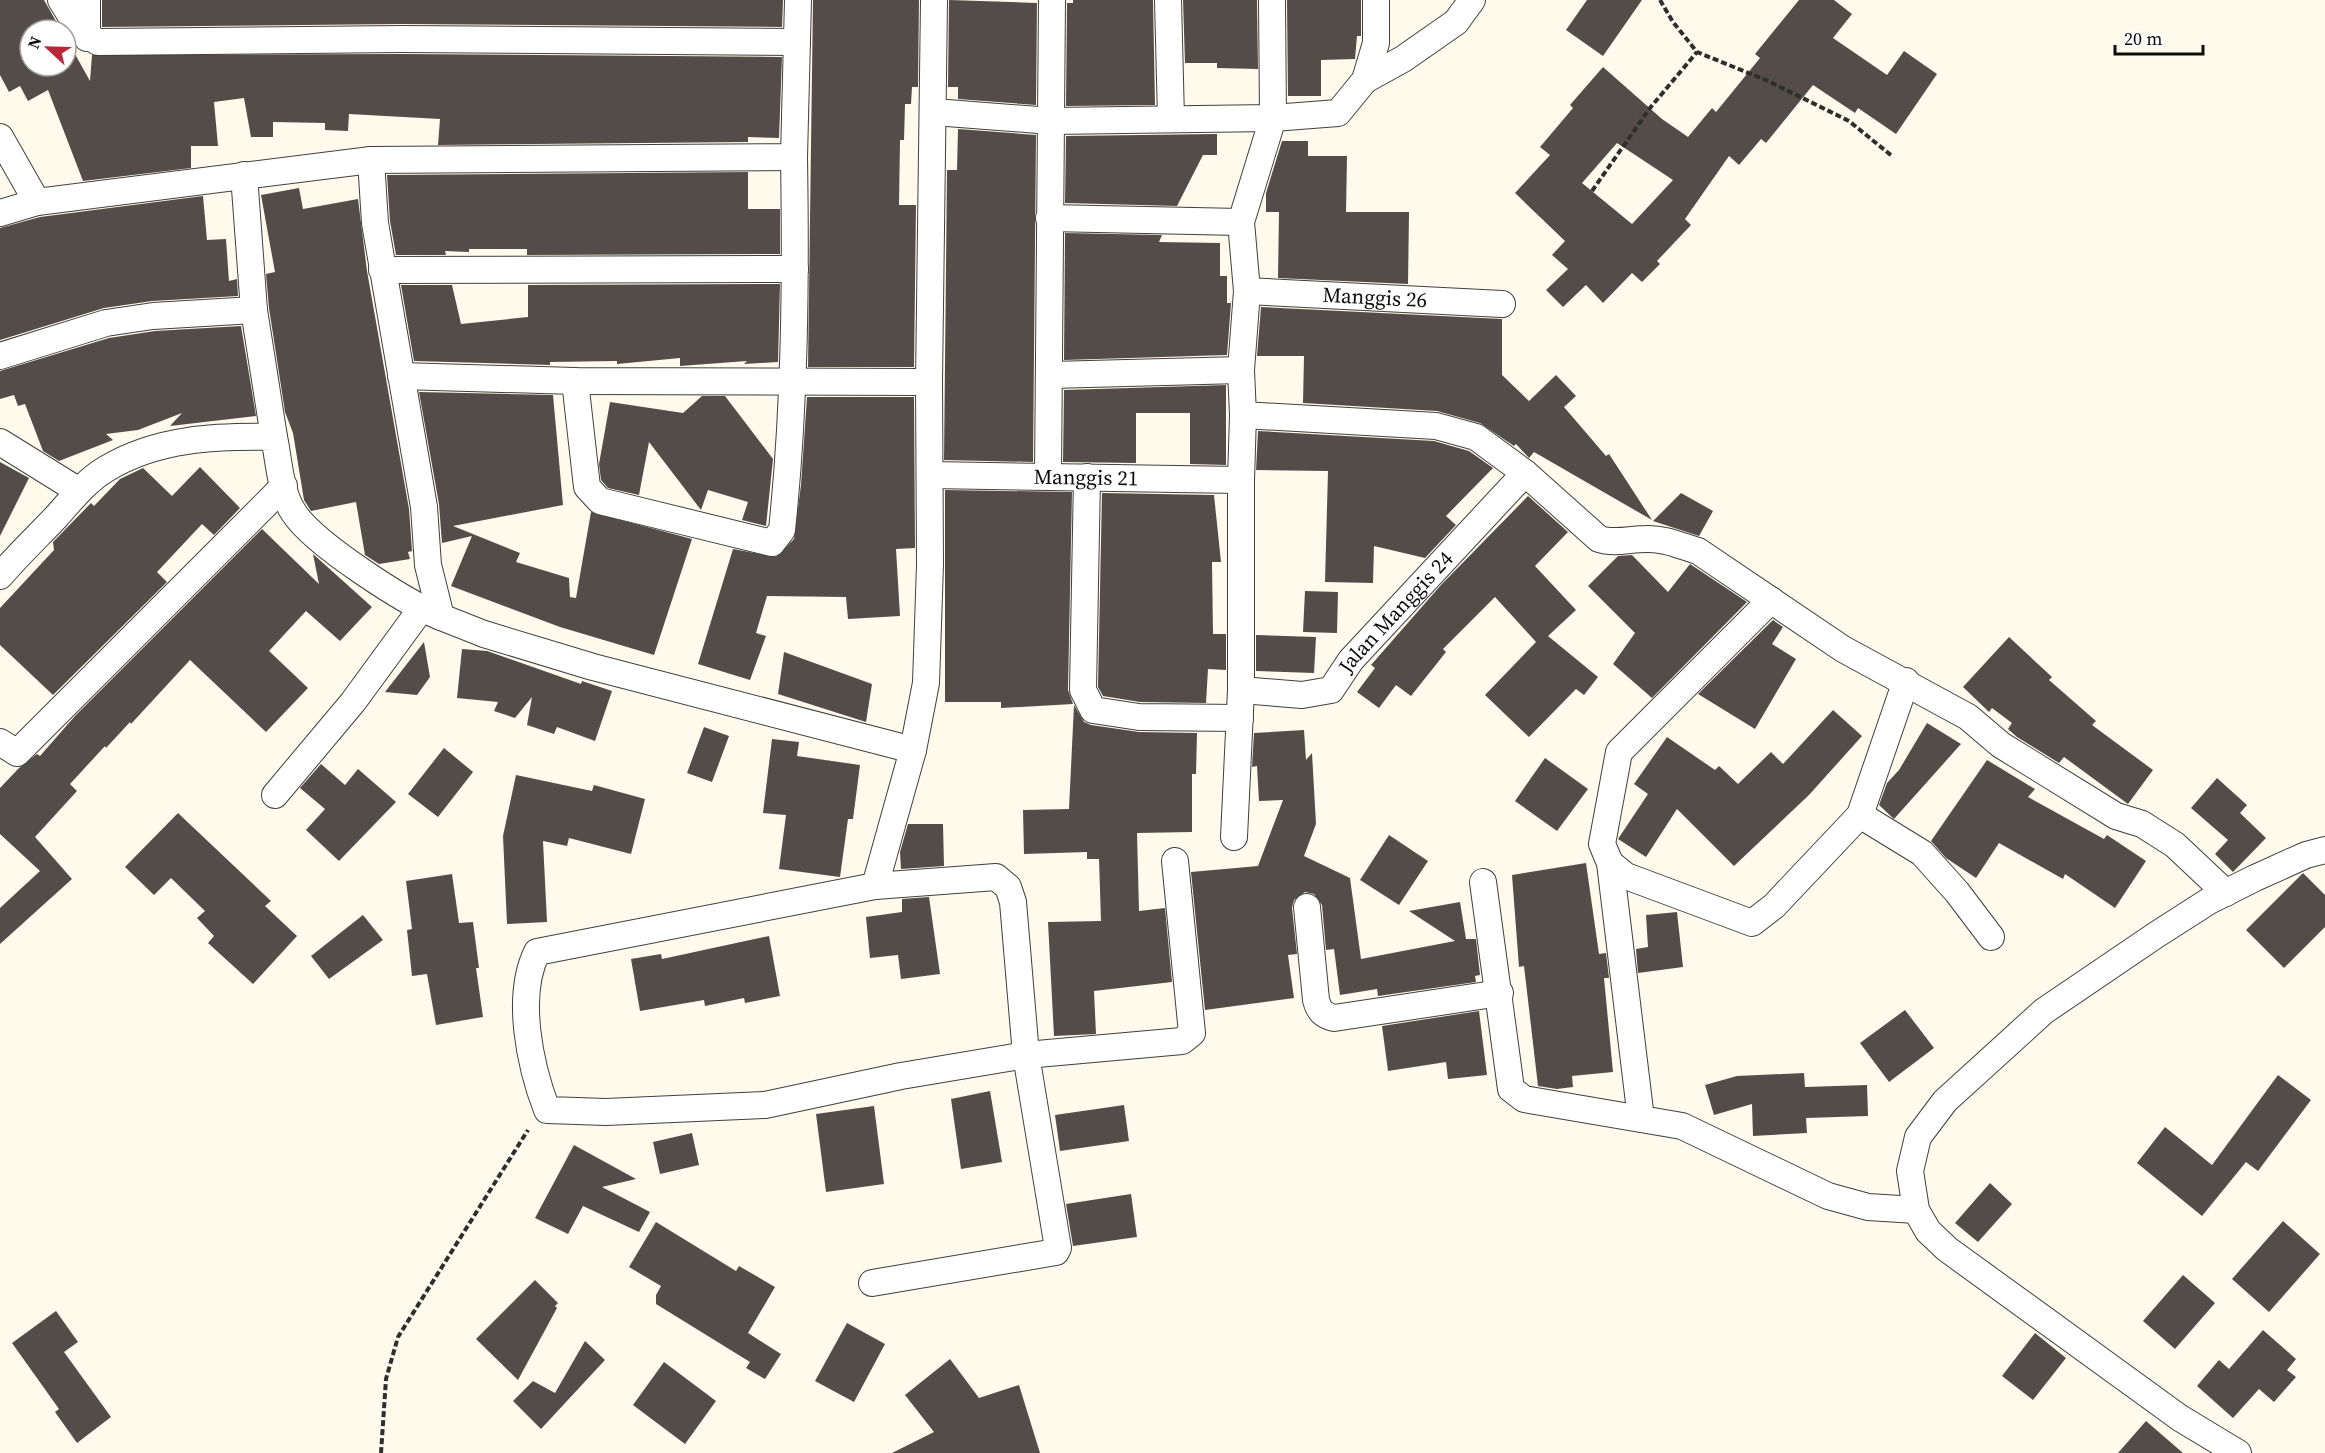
<svg xmlns="http://www.w3.org/2000/svg" width="2325" height="1453" font-family="'Source Serif 4',serif">
  <style>
    .building { fill: #544c49; fill-rule: evenodd }
    .lines { fill: none; stroke-linecap: round; stroke-linejoin: round }
    .minor-casing { stroke: #3f3f3f; stroke-width: 28 }
    .path { stroke: #2e2e2e; stroke-width: 4; stroke-dasharray: 6 3; stroke-linecap: butt }
    .minor { stroke: #fff; stroke-width: 26 }
    .labels { text-anchor: middle; stroke-width: 6; stroke-linejoin: round; paint-order: stroke }
    .street-label { font-size: 21px; fill: #0c0c0c; stroke: #fff }
  </style>
  <rect width="100%" height="100%" fill="#fffaeb"/>
  <path class="building" d="M 0,0 L 44,0 L 61,30 L 30,30 L 30,66 L 66,66 L 66,38 L 90,81 L 92,55 L 401,54 L 782,57 L 779,138 L 748,137 L 748,142 L 438,145 L 440,119 L 349,114 L 348,131 L 325,130 L 325,123 L 273,122 L 273,137 L 251,137 L 244,98 L 214,102 L 218,146 L 191,146 L 191,168 L 83,181 L 48,90 L 28,101 L 20,86 L 9,92 L 0,75 Z
    M 102,0 L 783,0 L 782,27 L 401,24 L 102,27 Z
    M 813,0 L 919,0 L 918,87 L 912,87 L 911,104 L 905,104 L 904,140 L 900,140 L 899,205 L 916,205 L 914,367 L 808,367 Z
    M 949,0 L 1037,3 L 1036,105 L 958,99 L 958,87 L 948,87 Z
    M 1073,0 L 1153,0 L 1155,105 L 1066,106 L 1067,3 L 1073,3 Z
    M 1183,0 L 1257,0 L 1258,69 L 1217,68 L 1217,63 L 1185,63 Z
    M 1287,0 L 1361,0 L 1361,36 L 1357,36 L 1355,59 L 1321,60 L 1321,96 L 1288,96 Z
    M 1587,0 L 1642,0 L 1603,56 L 1566,30 Z
    M 1799,0 L 1834,0 L 1852,14 L 1833,38 L 1887,75 L 1904,51 L 1937,74 L 1896,134 L 1858,108 L 1855,113 L 1813,85 L 1766,143 L 1761,139 L 1739,165 L 1729,156 L 1685,219 L 1691,225 L 1657,261 L 1660,264 L 1642,282 L 1632,273 L 1603,303 L 1586,285 L 1563,307 L 1546,290 L 1568,269 L 1552,255 L 1565,241 L 1515,193 L 1550,155 L 1540,147 L 1573,108 L 1570,105 L 1603,67 L 1662,119 L 1688,137 L 1712,108 L 1716,112 L 1760,58 L 1755,54 ZM 1617,143 L 1673,180 L 1632,224 L 1582,183 Z
    M 958,129 L 1036,135 L 1033,462 L 944,460 L 947,170 L 957,170 Z
    M 1217,134 L 1217,155 L 1203,155 L 1177,206 L 1065,203 L 1066,136 Z
    M 1282,141 L 1308,141 L 1308,156 L 1347,156 L 1346,212 L 1409,212 L 1408,284 L 1278,278 L 1279,212 L 1266,212 L 1266,193 Z
    M 748,172 L 748,209 L 780,209 L 780,254 L 527,255 L 527,249 L 469,249 L 469,252 L 445,251 L 446,255 L 396,255 L 390,221 L 387,175 Z
    M 299,188 L 303,209 L 358,199 L 367,271 L 409,509 L 412,551 L 408,552 L 410,559 L 379,564 L 365,555 L 356,502 L 311,511 L 304,500 L 293,433 L 285,412 L 269,308 L 266,274 L 275,272 L 261,195 Z
    M 203,196 L 207,240 L 226,239 L 229,281 L 237,279 L 238,296 L 152,301 L 104,308 L 0,340 L 0,228 L 40,217 Z
    M 1065,233 L 1162,235 L 1159,242 L 1220,243 L 1220,276 L 1227,276 L 1227,303 L 1231,303 L 1227,355 L 1064,360 Z
    M 780,284 L 778,362 L 744,364 L 747,361 L 680,366 L 680,358 L 617,364 L 617,361 L 550,362 L 550,365 L 414,361 L 401,285 L 452,285 L 461,324 L 528,317 L 528,285 Z
    M 1261,307 L 1502,319 L 1502,375 L 1529,401 L 1556,375 L 1576,396 L 1564,407 L 1606,456 L 1609,454 L 1652,520 L 1534,452 L 1529,458 L 1516,444 L 1514,446 L 1480,423 L 1437,411 L 1303,403 L 1304,356 L 1257,356 Z
    M 241,326 L 256,416 L 170,426 L 182,413 L 138,430 L 106,434 L 113,440 L 59,461 L 43,451 L 25,404 L 18,406 L 14,395 L 0,399 L 0,371 L 109,338 L 155,331 Z
    M 1226,385 L 1226,465 L 1190,464 L 1190,413 L 1136,413 L 1136,463 L 1063,462 L 1064,390 Z
    M 419,392 L 553,395 L 563,505 L 453,526 L 520,553 L 516,562 L 569,578 L 570,597 L 576,598 L 591,512 L 692,539 L 654,655 L 560,627 L 451,586 L 472,536 L 442,543 L 439,504 Z
    M 702,396 L 725,396 L 773,459 L 766,526 L 742,520 L 748,502 L 708,490 L 701,510 L 649,442 L 639,495 L 608,488 L 601,480 L 599,464 L 610,402 L 683,413 Z
    M 807,397 L 914,397 L 915,548 L 896,549 L 900,616 L 848,619 L 846,597 L 767,596 L 756,633 L 766,636 L 750,680 L 698,664 L 733,549 L 776,557 L 794,539 L 801,485 Z
    M 1258,431 L 1434,441 L 1469,451 L 1493,468 L 1446,516 L 1456,525 L 1425,558 L 1374,546 L 1373,583 L 1325,582 L 1328,471 L 1256,470 Z
    M 0,462 L 29,478 L 0,536 Z
    M 200,467 L 240,508 L 214,535 L 202,524 L 157,572 L 167,582 L 53,695 L 0,645 L 0,608 L 54,550 L 53,542 L 91,503 L 94,506 L 120,479 L 143,468 L 172,496 Z
    M 945,490 L 1072,492 L 1068,690 L 1073,704 L 1001,708 L 1001,702 L 945,702 Z
    M 1102,493 L 1214,495 L 1221,562 L 1212,562 L 1213,634 L 1226,634 L 1226,670 L 1208,669 L 1206,703 L 1140,702 L 1103,696 L 1098,687 Z
    M 1681,493 L 1713,511 L 1699,536 L 1653,521 Z
    M 1528,496 L 1568,532 L 1535,566 L 1576,610 L 1548,636 L 1598,677 L 1584,695 L 1576,689 L 1529,737 L 1485,695 L 1536,642 L 1495,597 L 1443,649 L 1446,652 L 1411,696 L 1396,685 L 1379,708 L 1357,692 L 1375,668 L 1371,665 L 1441,585 Z
    M 262,529 L 319,584 L 313,554 L 372,607 L 340,641 L 306,611 L 269,651 L 308,688 L 266,732 L 190,660 L 131,724 L 130,722 L 106,748 L 105,746 L 70,784 L 77,791 L 35,837 L 72,879 L 0,944 L 0,908 L 40,871 L 0,834 L 0,788 L 19,768 L 37,754 L 40,756 L 75,716 Z
    M 1632,555 L 1668,592 L 1690,564 L 1747,602 L 1652,698 L 1613,664 L 1635,633 L 1588,586 L 1618,556 Z
    M 1305,591 L 1338,592 L 1337,633 L 1303,632 Z
    M 1773,620 L 1783,627 L 1772,644 L 1796,659 L 1755,729 L 1698,694 Z
    M 1256,635 L 1316,637 L 1314,673 L 1256,671 Z
    M 2009,637 L 2052,677 L 2049,680 L 2096,721 L 2092,725 L 2153,770 L 2128,804 L 2064,757 L 2059,763 L 2017,737 L 2008,729 L 2012,723 L 1992,708 L 1989,712 L 1963,687 Z
    M 424,642 L 430,677 L 417,695 L 385,692 Z
    M 462,649 L 487,651 L 581,684 L 582,681 L 612,691 L 595,741 L 557,727 L 554,734 L 527,725 L 532,697 L 515,718 L 494,711 L 498,702 L 457,698 Z
    M 784,652 L 872,684 L 866,722 L 778,694 Z
    M 1074,705 L 1084,722 L 1091,725 L 1139,732 L 1197,733 L 1196,774 L 1192,774 L 1192,832 L 1137,833 L 1139,911 L 1165,908 L 1172,982 L 1094,991 L 1096,1034 L 1054,1036 L 1048,922 L 1101,921 L 1099,859 L 1087,859 L 1087,852 L 1024,854 L 1023,810 L 1069,809 Z
    M 1833,710 L 1862,736 L 1809,795 L 1734,866 L 1677,809 L 1646,857 L 1618,839 L 1648,794 L 1634,784 L 1667,737 L 1715,770 L 1719,766 L 1738,784 L 1771,752 L 1783,764 Z
    M 1927,723 L 1961,744 L 1894,819 L 1879,805 L 1887,783 L 1899,770 Z
    M 704,727 L 729,736 L 712,782 L 687,773 Z
    M 1304,730 L 1306,760 L 1312,753 L 1316,824 L 1304,856 L 1350,878 L 1361,959 L 1455,941 L 1409,911 L 1460,902 L 1466,939 L 1476,939 L 1480,975 L 1475,976 L 1476,982 L 1378,996 L 1377,989 L 1340,995 L 1334,949 L 1326,950 L 1322,905 L 1314,894 L 1305,892 L 1294,900 L 1292,908 L 1297,954 L 1288,955 L 1294,998 L 1205,1010 L 1191,872 L 1258,866 L 1283,800 L 1259,801 L 1257,766 L 1252,767 L 1254,733 Z
    M 772,739 L 799,742 L 797,756 L 860,765 L 853,819 L 848,819 L 840,877 L 779,869 L 786,815 L 763,813 Z
    M 444,748 L 473,772 L 438,817 L 408,794 Z
    M 1545,758 L 1588,789 L 1557,831 L 1515,801 Z
    M 1987,760 L 2035,789 L 2028,797 L 2104,839 L 2107,835 L 2146,861 L 2115,908 L 2065,874 L 2063,879 L 1999,843 L 1976,878 L 1946,858 L 1931,841 Z
    M 321,764 L 345,785 L 358,769 L 396,802 L 339,861 L 306,830 L 325,809 L 300,788 Z
    M 516,775 L 592,791 L 594,785 L 645,799 L 631,854 L 569,838 L 567,846 L 543,841 L 547,922 L 507,924 L 503,836 Z
    M 2217,778 L 2247,805 L 2240,813 L 2266,838 L 2233,872 L 2215,854 L 2228,840 L 2191,808 Z
    M 178,813 L 271,901 L 265,906 L 297,936 L 253,984 L 208,943 L 214,936 L 197,918 L 205,911 L 171,878 L 154,895 L 125,867 Z
    M 908,824 L 943,824 L 944,866 L 901,869 L 900,852 Z
    M 1389,835 L 1428,861 L 1399,905 L 1360,880 Z
    M 1586,863 L 1599,954 L 1606,953 L 1609,978 L 1604,978 L 1613,1072 L 1572,1076 L 1573,1087 L 1557,1089 L 1538,1086 L 1524,966 L 1519,967 L 1512,875 Z
    M 2303,873 L 2325,895 L 2325,927 L 2284,968 L 2246,930 Z
    M 452,874 L 459,923 L 473,922 L 479,968 L 476,968 L 483,1017 L 436,1025 L 427,974 L 412,976 L 407,930 L 412,929 L 406,881 Z
    M 929,897 L 940,974 L 901,979 L 898,955 L 870,958 L 866,917 L 902,912 L 902,899 Z
    M 1677,912 L 1683,967 L 1638,973 L 1636,949 L 1648,947 L 1646,915 Z
    M 363,915 L 383,940 L 329,979 L 311,956 Z
    M 769,936 L 780,996 L 745,1003 L 744,998 L 705,1006 L 704,1000 L 640,1011 L 631,959 L 661,954 L 662,959 Z
    M 1905,1010 L 1934,1048 L 1889,1082 L 1860,1043 Z
    M 1479,1011 L 1487,1075 L 1448,1079 L 1446,1062 L 1388,1071 L 1382,1026 Z
    M 1804,1073 L 1805,1087 L 1867,1085 L 1868,1116 L 1806,1118 L 1807,1133 L 1753,1136 L 1752,1104 L 1714,1115 L 1705,1085 L 1737,1076 Z
    M 2278,1075 L 2311,1100 L 2258,1171 L 2246,1162 L 2202,1216 L 2137,1163 L 2165,1127 L 2212,1165 Z
    M 990,1091 L 1002,1162 L 961,1169 L 951,1099 Z
    M 1124,1105 L 1129,1141 L 1060,1151 L 1055,1115 Z
    M 874,1106 L 884,1184 L 826,1192 L 816,1114 Z
    M 692,1133 L 699,1165 L 660,1174 L 653,1142 Z
    M 574,1145 L 636,1179 L 602,1187 L 650,1212 L 639,1232 L 583,1206 L 568,1234 L 535,1218 Z
    M 1990,1183 L 2012,1204 L 1978,1242 L 1955,1223 Z
    M 1131,1194 L 1137,1237 L 1073,1246 L 1066,1204 Z
    M 2283,1221 L 2320,1254 L 2269,1312 L 2232,1279 Z
    M 656,1222 L 736,1271 L 739,1266 L 775,1287 L 748,1333 L 781,1354 L 765,1379 L 746,1368 L 750,1362 L 656,1304 L 656,1295 L 661,1286 L 629,1267 Z
    M 2183,1275 L 2215,1303 L 2175,1349 L 2143,1321 Z
    M 535,1280 L 558,1303 L 555,1306 L 557,1308 L 518,1380 L 476,1339 Z
    M 56,1311 L 78,1342 L 64,1352 L 111,1417 L 77,1443 L 55,1412 L 59,1409 L 12,1343 Z
    M 847,1323 L 885,1344 L 854,1402 L 815,1381 Z
    M 2263,1330 L 2296,1359 L 2287,1370 L 2296,1377 L 2274,1402 L 2259,1389 L 2233,1418 L 2197,1386 L 2219,1360 L 2229,1369 Z
    M 2035,1333 L 2066,1358 L 2033,1400 L 2002,1376 Z
    M 585,1341 L 605,1360 L 541,1429 L 513,1401 L 533,1381 L 555,1393 Z
    M 950,1359 L 979,1398 L 1019,1385 L 1040,1453 L 892,1453 L 934,1432 L 905,1395 Z
    M 664,1362 L 716,1401 L 685,1444 L 633,1405 Z
    M 2146,1421 L 2183,1453 L 2118,1453 Z"/>
  <g class="lines">
    <defs>
      <g id="minor">
        <path d="M 61,0 L 81,32 L 98,42 L 401,39 L 797,42"/>
        <path d="M 87,0 L 87,38"/>
        <path d="M 1168,0 L 1171,119"/>
        <path d="M 1365,80 L 1403,59 L 1456,22 L 1472,0"/>
        <path d="M 934,112 L 1051,121 L 1273,118 L 1272,0"/>
        <path d="M 0,137 L 37,202"/>
        <path d="M 371,160 L 375,223 L 424,507 L 428,565 L 441,617 L 484,634 L 593,667 L 913,750 L 926,683 L 930,565 L 929,382 L 934,0"/>
        <path d="M 244,175 L 254,310 L 274,437"/>
        <path d="M 0,213 L 37,202 L 371,160 L 794,157 L 798,0"/>
        <path d="M 1049,218 L 1241,222"/>
        <path d="M 382,270 L 795,269"/>
        <path id="s1" d="M 1247,291 L 1502,304"/>
        <path d="M 0,356 L 106,323 L 153,316 L 254,310"/>
        <path d="M 1051,375 L 1241,370"/>
        <path d="M 401,376 L 575,381 L 929,382"/>
        <path d="M 575,381 L 587,487 L 600,501 L 772,543 L 782,530 C 795,406 796,281 794,157"/>
        <path d="M 1243,415 L 1436,426 L 1476,437 L 1525,473 L 1599,539 C 1614,544 1630,539 1646,539 C 1664,538 1681,546 1698,551 L 1843,649 L 1968,717 L 2001,745 L 2116,816 L 2142,824 L 2175,845 L 2226,893"/>
        <path d="M 0,442 L 79,491"/>
        <path id="s2" d="M 930,475 L 1241,480"/>
        <path d="M 1048,475 L 1052,0"/>
        <path d="M 1087,477 L 1083,690 L 1093,710 L 1139,717 L 1240,718"/>
        <path d="M 0,576 C 18,555 38,536 57,516 C 72,499 86,481 106,469 C 157,438 216,436 274,437 C 279,460 280,493 294,513 C 314,544 406,603 441,617"/>
        <path id="s3" d="M 1241,690 L 1302,695 L 1331,690 L 1351,660 L 1525,473"/>
        <path d="M 0,742 L 17,753 L 284,486"/>
        <path d="M 275,795 L 353,702 L 421,609"/>
        <path d="M 1860,815 L 1922,853 L 1957,892 L 1991,937"/>
        <path d="M 1234,837 L 1241,690 L 1241,480 L 1243,415 L 1241,370 L 1247,291 L 1241,222 L 1273,118 L 1338,113 L 1365,80 L 1376,43 L 1376,0"/>
        <path d="M 1610,863 L 1626,876 L 1752,923 L 1774,906 L 1860,815 L 1906,681"/>
        <path d="M 1483,882 L 1511,1089 L 1524,1099 L 1682,1126 L 1828,1196 L 1868,1207 L 1916,1210"/>
        <path d="M 875,886 L 537,952 C 515,996 530,1066 547,1110 L 606,1112 L 765,1105 L 901,1076 L 1026,1055 L 1182,1041 L 1192,1033 L 1175,861"/>
        <path d="M 1307,907 L 1316,1000 C 1319,1011 1323,1015 1334,1018 L 1500,993"/>
        <path d="M 1641,1119 L 1610,863 L 1602,844 L 1619,752 L 1771,600"/>
        <path d="M 872,1283 L 1056,1252 L 1058,1248 L 1026,1055 L 1013,902 L 1008,887 L 996,877 L 875,886 L 913,750"/>
        <path d="M 2238,1453 L 2180,1418 L 1947,1249 L 1928,1231 L 1916,1210 L 1910,1171 L 1918,1137 L 1945,1101 L 2044,1011 L 2156,935 L 2209,901 L 2255,878 L 2306,855 L 2325,850"/>
      </g>
    </defs>
    <use href="#minor" class="minor-casing"/>
    <path class="path" d="M 1660,0 L 1673,22 L 1697,52 L 1768,81 L 1849,121 L 1892,156
      M 1592,191 L 1650,108 L 1697,52
      M 381,1453 L 386,1379 L 398,1337 L 528,1130"/>
    <use href="#minor" class="minor"/>
  </g>
  <g class="labels">
    <g class="street-label">
      <text dy="7" stroke="none"><textPath href="#s1" startOffset="128">Manggis 26</textPath></text>
      <text dy="7" stroke="none"><textPath href="#s2" startOffset="156">Manggis 21</textPath></text>
      <text dy="7" stroke="none"><textPath href="#s3" startOffset="192">Jalan Manggis 24</textPath></text>
    </g>
  </g>
  <g transform="translate(48 48) rotate(292)"><circle r="28" fill="#ffffff" stroke="#9e9e9e" stroke-width="1.5"/>
  <path d="M0-4.5L10 22L0 15L-10 22Z" fill="#b92738"/>
  <text y="-9" font-size="16" font-weight="bold" text-anchor="middle" fill="#0c0c0c">N</text>
  </g>
  <path d="M2115 45v9h88v-9" fill="none" stroke="#0c0c0c" stroke-width="3"/>
  <text x="2124" y="45" font-size="18" fill="#0c0c0c" stroke="#ffffff" stroke-width="4.5" paint-order="stroke">20 m</text>
</svg>
